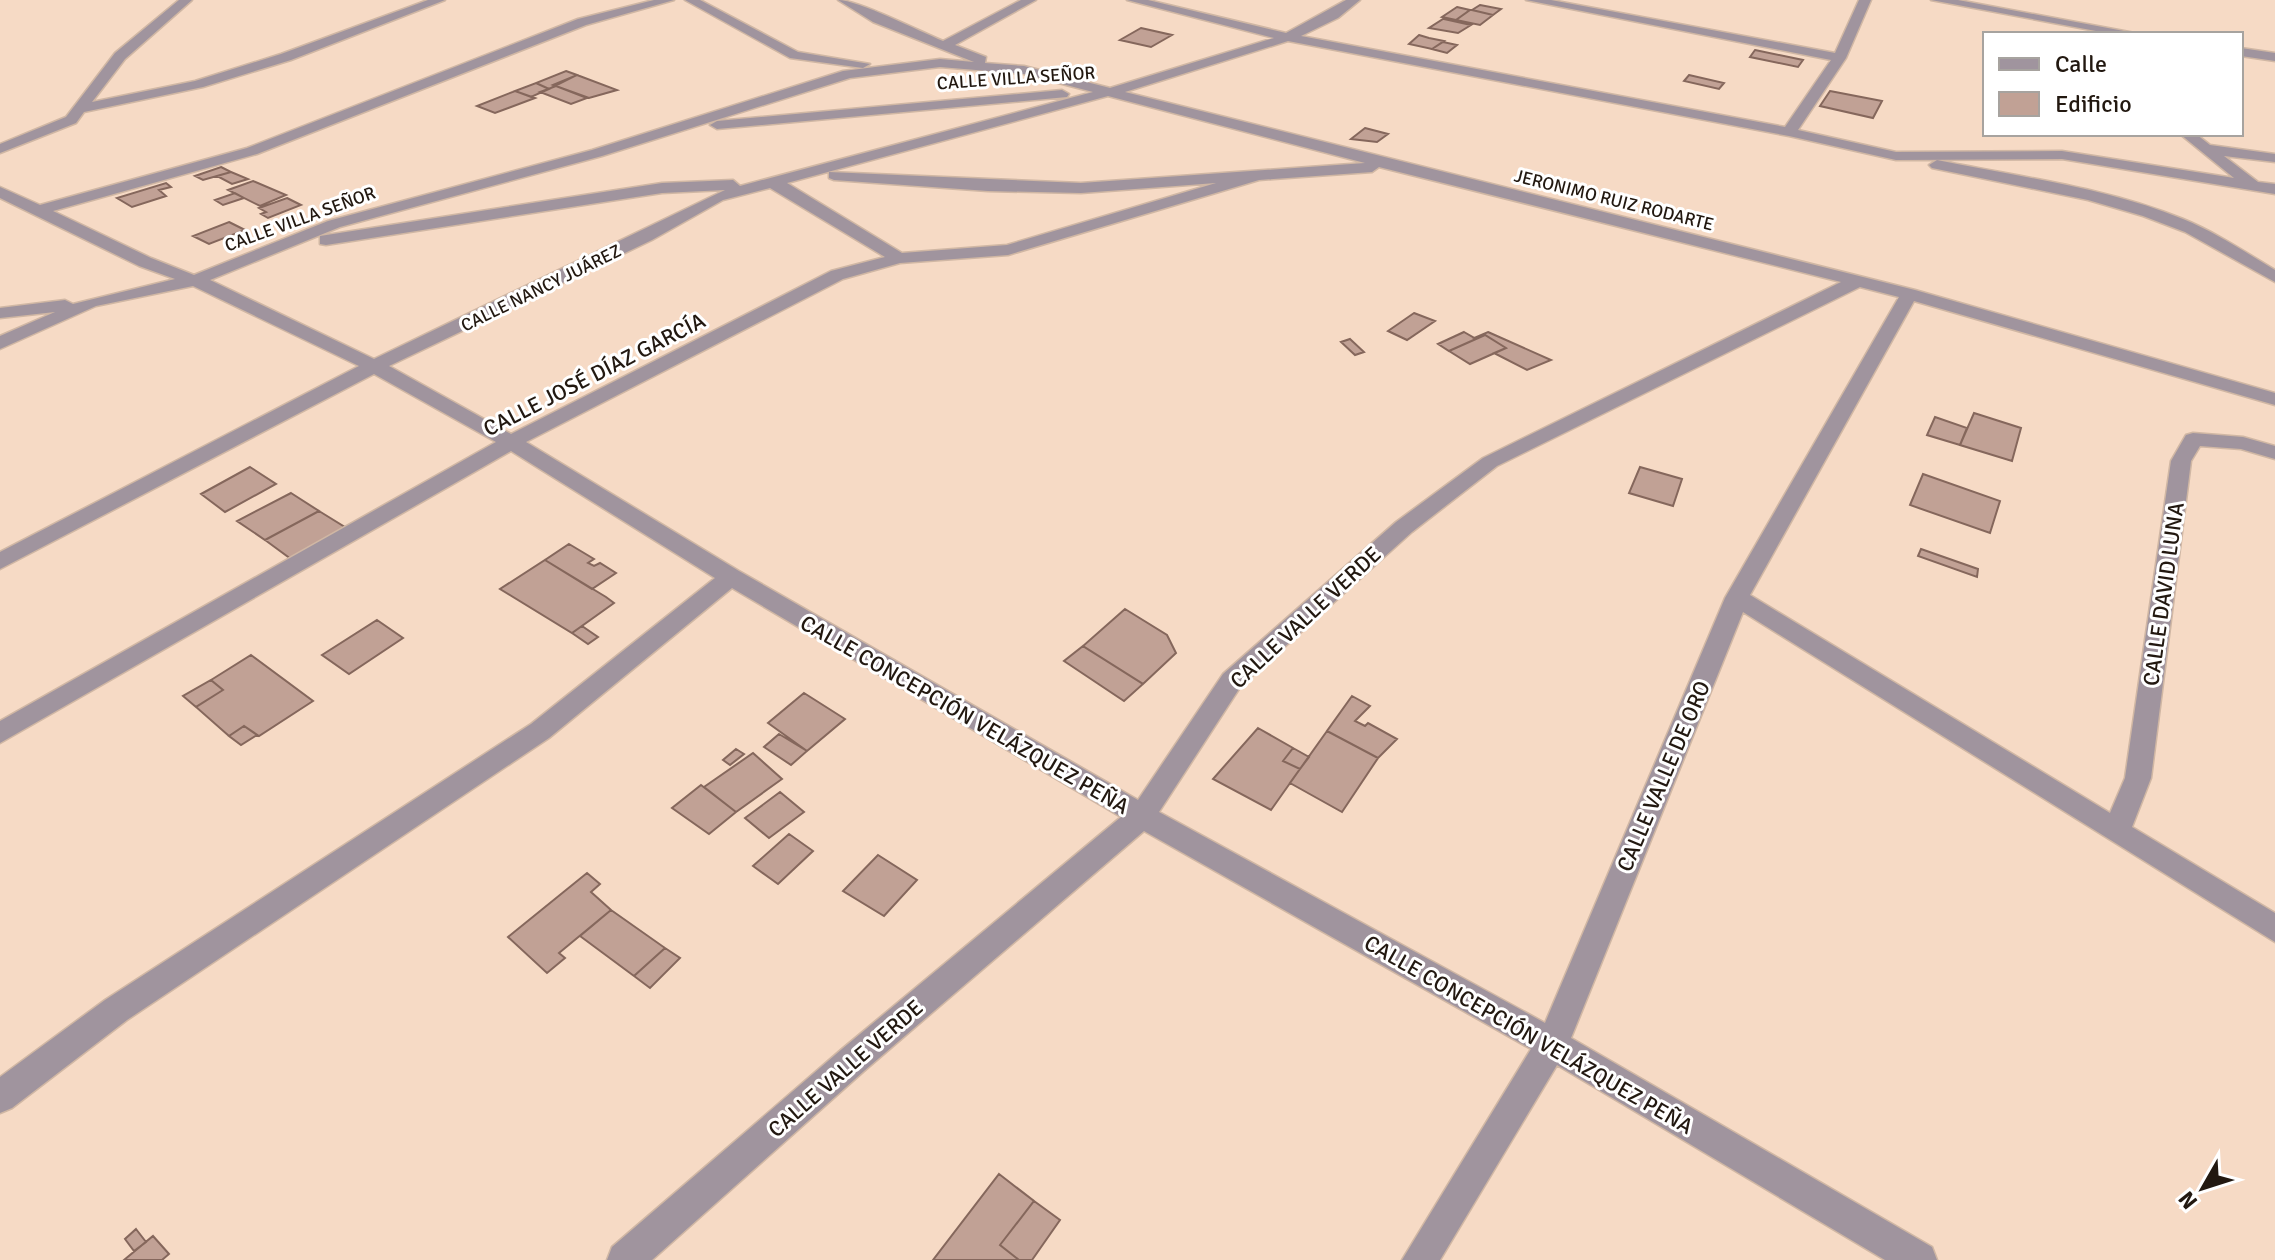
<svg xmlns="http://www.w3.org/2000/svg" width="2275" height="1260" font-family="Signika,sans-serif">
  <style>
    .building { fill: #c1a195; stroke: #85675c; stroke-width: 2 }
    .lines { fill: none; stroke-linecap: round; stroke-linejoin: round }
    .minor-casing { stroke: #d0b7a4; stroke-width: 3 }
    .minor { fill: #a0949e; fill-rule: evenodd }
    .labels { text-anchor: middle; stroke-width: 6; stroke-linejoin: round; paint-order: stroke }
    .far-street-label { font-size: 18px; fill: #221810; stroke: #fff }
    .street-label { font-size: 22px; fill: #221810; stroke: #fff }
  </style>
  <rect width="100%" height="100%" fill="#f6dac5"/>
  <path class="building" d="M 1480,5 L 1501,9 L 1493,15 L 1472,10 Z
    M 1457,7 L 1470,10 L 1456,20 L 1442,17 Z
    M 1470,10 L 1472,10 L 1493,15 L 1480,25 L 1456,20 Z
    M 1443,19 L 1444,19 L 1471,25 L 1458,33 L 1429,28 Z
    M 1141,28 L 1172,35 L 1151,47 L 1120,40 Z
    M 1419,35 L 1429,38 L 1444,41 L 1432,49 L 1409,44 Z
    M 1443,42 L 1457,45 L 1447,53 L 1432,49 Z
    M 1755,50 L 1803,60 L 1798,67 L 1750,57 Z
    M 566,71 L 577,75 L 549,89 L 536,83 Z
    M 577,75 L 617,90 L 589,98 L 553,85 Z
    M 1689,75 L 1724,83 L 1719,89 L 1684,81 Z
    M 536,83 L 549,89 L 531,97 L 515,91 Z
    M 556,86 L 587,98 L 571,104 L 540,92 Z
    M 515,91 L 535,98 L 495,113 L 477,106 Z
    M 1830,91 L 1882,101 L 1873,118 L 1820,106 Z
    M 1365,128 L 1388,134 L 1377,142 L 1351,139 Z
    M 221,167 L 231,172 L 203,180 L 195,176 Z
    M 231,172 L 248,179 L 232,184 L 217,176 Z
    M 253,181 L 286,195 L 260,206 L 228,190 Z
    M 166,183 L 171,187 L 159,190 L 166,196 L 132,207 L 117,198 Z
    M 235,193 L 244,198 L 223,205 L 215,200 Z
    M 287,198 L 301,205 L 268,218 L 261,214 L 266,212 L 259,208 Z
    M 229,222 L 245,230 L 209,244 L 193,236 Z
    M 1414,313 L 1435,321 L 1407,340 L 1388,331 Z
    M 1464,332 L 1476,339 L 1449,351 L 1438,344 Z
    M 1488,332 L 1551,360 L 1527,370 L 1494,353 L 1506,348 L 1485,335 L 1476,339 L 1474,338 Z
    M 1485,335 L 1506,348 L 1470,364 L 1449,351 Z
    M 1350,339 L 1364,352 L 1355,355 L 1341,342 Z
    M 1974,413 L 2021,428 L 2012,461 L 1960,445 Z
    M 1935,417 L 1967,428 L 1960,445 L 1927,435 Z
    M 250,467 L 276,484 L 225,512 L 201,494 Z
    M 1640,467 L 1682,479 L 1673,506 L 1629,493 Z
    M 1923,474 L 2000,501 L 1990,533 L 1910,505 Z
    M 291,493 L 319,511 L 265,540 L 237,521 Z
    M 319,511 L 348,529 L 291,559 L 265,540 Z
    M 569,544 L 594,559 L 588,563 L 594,566 L 600,563 L 616,573 L 592,589 L 545,560 Z
    M 1921,549 L 1978,569 L 1977,577 L 1918,556 Z
    M 545,560 L 606,597 L 614,603 L 572,633 L 500,589 Z
    M 1125,609 L 1167,635 L 1176,653 L 1143,684 L 1083,646 Z
    M 377,620 L 403,638 L 349,674 L 322,655 Z
    M 582,626 L 598,637 L 588,644 L 572,633 Z
    M 1083,646 L 1143,684 L 1124,701 L 1064,661 Z
    M 251,655 L 313,701 L 259,736 L 244,726 L 229,736 L 196,707 L 223,690 L 211,680 Z
    M 211,680 L 223,690 L 196,707 L 183,696 Z
    M 804,693 L 845,719 L 807,751 L 768,723 Z
    M 1352,696 L 1370,706 L 1355,721 L 1365,726 L 1368,723 L 1397,739 L 1378,758 L 1327,731 Z
    M 244,726 L 257,735 L 241,745 L 229,736 Z
    M 1258,728 L 1293,748 L 1283,761 L 1300,769 L 1271,810 L 1213,779 Z
    M 1327,731 L 1378,758 L 1342,812 L 1290,783 Z
    M 779,734 L 807,751 L 791,765 L 764,747 Z
    M 1293,748 L 1309,757 L 1300,769 L 1283,761 Z
    M 736,749 L 744,754 L 730,765 L 723,760 Z
    M 753,753 L 782,779 L 736,812 L 704,787 Z
    M 701,785 L 736,812 L 709,834 L 672,808 Z
    M 780,792 L 804,812 L 769,838 L 745,818 Z
    M 789,834 L 813,851 L 778,884 L 753,866 Z
    M 878,855 L 917,880 L 884,916 L 843,891 Z
    M 587,873 L 600,884 L 591,892 L 611,910 L 559,953 L 565,958 L 547,973 L 508,937 Z
    M 611,910 L 665,948 L 634,976 L 580,936 Z
    M 665,948 L 680,958 L 650,988 L 634,976 Z
    M 999,1174 L 1034,1201 L 1000,1245 L 1019,1260 L 933,1260 Z
    M 1034,1201 L 1060,1220 L 1032,1260 L 1019,1260 L 1000,1245 Z
    M 136,1229 L 146,1242 L 134,1251 L 125,1239 Z
    M 153,1236 L 169,1254 L 162,1260 L 124,1260 Z"/>
  <g class="lines">
    <defs>
      <path id="minor" d="M 179,0 L 192,0 L 125,59 L 92,102 L 195,81 L 281,54 L 428,0 L 445,0 L 291,60 L 203,87 L 84,112 L 76,123 L 0,153 L 0,144 L 66,117 L 115,53 Z
        M 654,0 L 674,0 L 586,25 L 257,154 L 53,211 L 151,258 L 194,275 L 328,221 L 592,150 L 843,71 L 940,59 L 974,62 L 873,22 L 838,0 C 858,0 919,31 943,41 L 1021,0 L 1036,0 L 955,45 L 986,57 L 985,63 L 1024,66 L 1110,88 L 1274,38 L 1127,0 L 1148,0 L 1286,33 L 1346,0 L 1360,0 L 1338,18 L 1301,36 L 1785,127 L 1831,60 L 1526,0 L 1551,0 L 1835,53 L 1859,0 L 1871,0 L 1846,58 L 1798,130 L 1896,152 L 2062,151 L 2234,178 L 2180,134 L 2196,134 L 2210,145 L 2275,154 L 2275,162 L 2224,156 L 2258,182 L 2275,184 L 2275,194 L 2062,159 L 1896,160 L 1789,136 L 1288,41 L 1125,92 L 1915,290 L 2275,393 L 2275,405 L 1914,301 L 1750,595 L 2110,813 L 2125,778 L 2171,461 L 2186,435 L 2193,433 L 2243,437 L 2275,446 L 2275,459 L 2241,449 L 2200,446 L 2191,461 L 2151,778 L 2132,827 L 2275,913 L 2275,942 L 1743,612 L 1571,1038 L 1932,1247 L 1937,1260 L 1885,1260 L 1557,1065 L 1440,1260 L 1402,1260 L 1531,1049 L 1144,831 L 864,1071 L 652,1260 L 607,1260 L 612,1247 L 842,1049 L 1121,817 L 732,588 L 549,738 L 127,1020 L 12,1108 L 0,1113 L 0,1077 L 105,1000 L 531,724 L 715,578 L 511,451 L 0,743 L 0,721 L 496,442 L 374,374 L 0,569 L 0,552 L 359,366 L 193,286 L 96,306 L 0,349 L 0,336 L 55,312 L 0,318 L 0,308 L 65,300 L 73,304 L 175,279 L 139,266 L 0,198 L 0,187 L 40,205 L 247,148 L 578,19 ZM 940,67 L 1024,74 L 1093,92 L 740,186 L 733,180 L 662,183 L 320,236 L 320,244 L 326,245 L 662,193 L 725,190 L 374,359 L 210,280 L 340,227 L 602,156 L 850,78 ZM 1108,96 L 1365,163 L 1081,183 L 829,172 L 829,178 L 834,180 L 988,191 L 1081,193 L 1216,183 L 1007,245 L 902,253 L 787,183 ZM 1379,167 L 1841,282 L 1483,458 L 1396,522 L 1223,674 L 1138,800 L 739,571 L 526,442 L 843,279 L 900,263 L 1008,255 L 1259,180 L 1372,172 ZM 770,188 L 885,257 L 831,271 L 511,434 L 389,366 L 652,240 L 723,200 ZM 1860,287 L 1899,297 L 1725,598 L 1545,1023 L 1159,812 L 1241,686 L 1412,532 L 1497,466 Z
        M 685,0 L 700,0 L 798,52 L 870,64 L 863,68 L 790,58 Z
        M 1931,0 L 1958,0 L 2140,34 L 2112,34 Z
        M 2241,48 L 2275,53 L 2275,61 L 2241,56 Z
        M 1062,90 L 1069,94 L 1067,97 L 717,129 L 710,125 L 717,121 Z
        M 1937,160 C 2019,177 2105,187 2183,219 C 2215,232 2245,252 2275,270 L 2275,282 L 2185,232 L 2143,216 L 2088,200 L 1932,168 L 1929,165 Z"/>
    </defs>
    <use href="#minor" class="minor-casing"/>
    <use href="#minor" class="minor"/>
  </g>
  <g class="labels">
    <g class="far-street-label">
      <text transform="translate(1016 78) rotate(-4)" y="6">CALLE VILLA SEÑOR</text>
      <text transform="translate(1614 200) rotate(14)" y="6">JERONIMO RUIZ RODARTE</text>
      <text transform="translate(300 219) rotate(-20)" y="6">CALLE VILLA SEÑOR</text>
      <text transform="translate(541 288) rotate(-26)" y="6">CALLE NANCY JUÁREZ</text>
    </g>
    <g class="street-label">
      <text transform="translate(594 374) rotate(-27)" y="8">CALLE JOSÉ DÍAZ GARCÍA</text>
      <text transform="translate(2163 594) rotate(-82)" y="8">CALLE DAVID LUNA</text>
      <text transform="translate(1305 617) rotate(-43)" y="8">CALLE VALLE VERDE</text>
      <text transform="translate(965 714) rotate(30)" y="8">CALLE CONCEPCIÓN VELÁZQUEZ PEÑA</text>
      <text transform="translate(1663 776) rotate(-67)" y="8">CALLE VALLE DE ORO</text>
      <text transform="translate(1529 1034) rotate(30)" y="8">CALLE CONCEPCIÓN VELÁZQUEZ PEÑA</text>
      <text transform="translate(845 1068) rotate(-41)" y="8">CALLE VALLE VERDE</text>
    </g>
  </g>
  <rect x="1983" y="32" width="260" height="104" fill="#ffffff" stroke="#a7a39f" stroke-width="2"/>
  <rect x="1999" y="58" width="40" height="12" fill="#a0949e" stroke="#a7a39f" stroke-width="2"/>
  <text x="2055" y="72" font-size="24" fill="#221810">Calle</text>
  <rect x="1999" y="92" width="40" height="24" fill="#c1a195" stroke="#a7a39f" stroke-width="2"/>
  <text x="2055" y="112" font-size="24" fill="#221810">Edificio</text>
  <g transform="translate(2203 1188) rotate(231)" stroke="#ffffff" stroke-width="6" paint-order="stroke">
  <path d="M0-6L14 30L0 20L-14 30Z" fill="#221810"/>
  <text y="-12" font-size="22" font-weight="bold" text-anchor="middle" fill="#221810">N</text>
  </g>
</svg>
